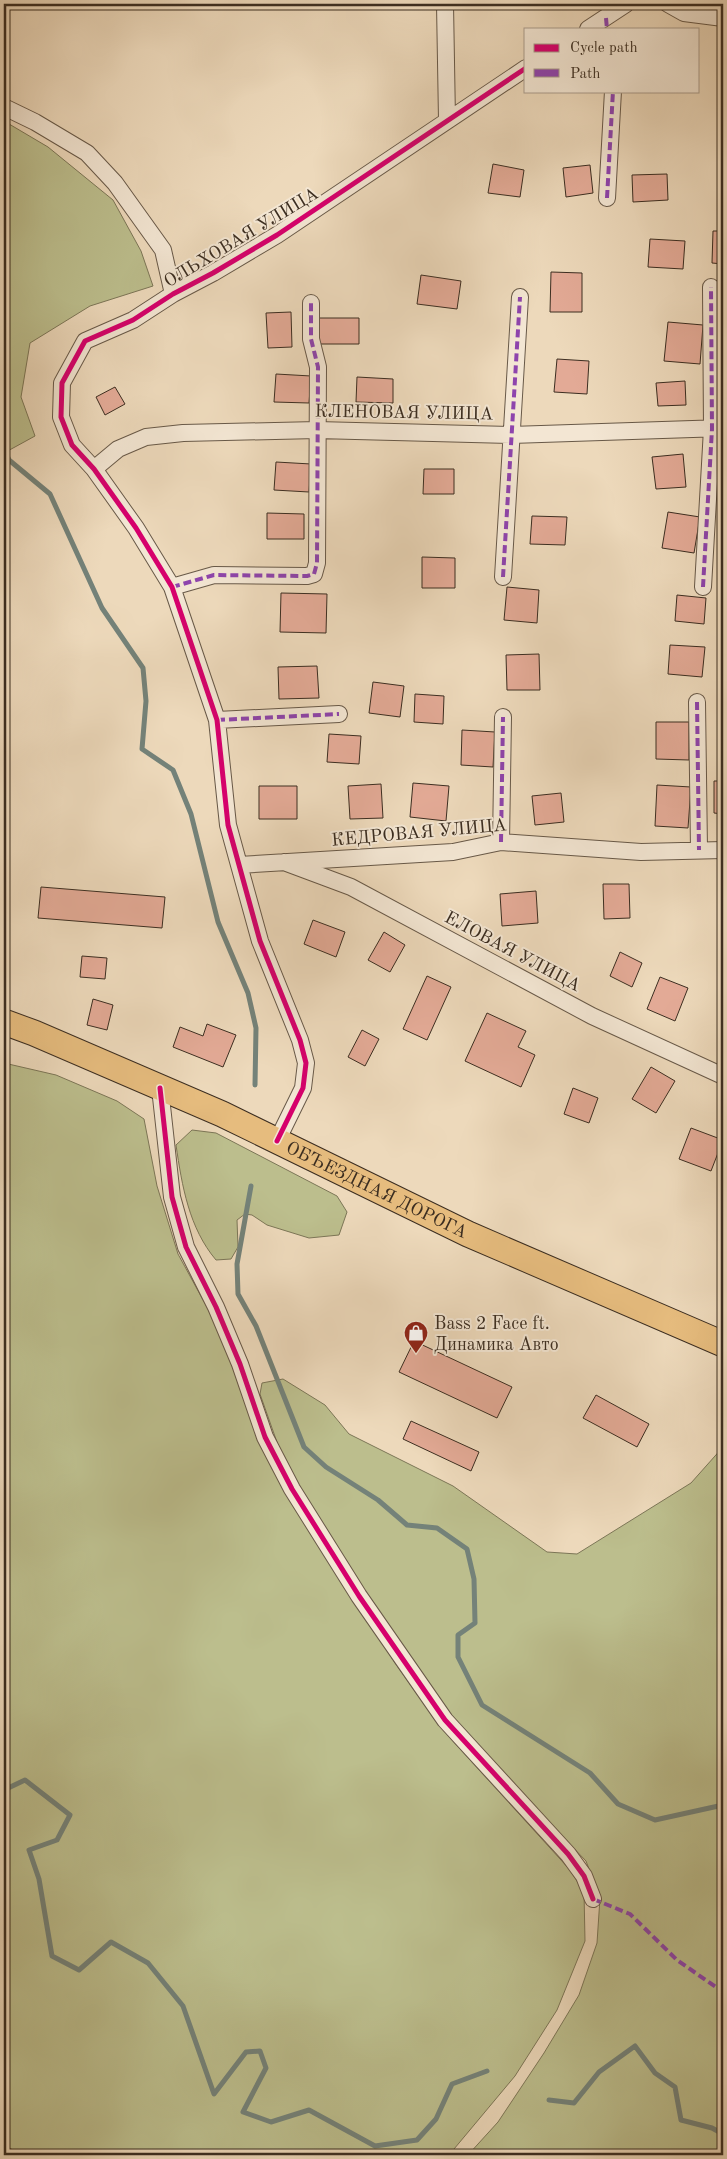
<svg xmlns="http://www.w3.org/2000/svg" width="727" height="2159" font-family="'Old Standard TT',serif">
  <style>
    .green { fill: #bcbe8d; stroke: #7c7657 }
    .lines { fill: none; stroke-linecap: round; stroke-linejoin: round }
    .stream { stroke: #748279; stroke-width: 5 }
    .building { fill: #e3aa96; stroke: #3c2e21 }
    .street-casing { stroke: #685948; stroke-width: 18 }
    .primary-casing { stroke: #3c2e21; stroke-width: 27 }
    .street { stroke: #f3e6d3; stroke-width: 16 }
    .primary { stroke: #e6bc7e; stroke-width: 25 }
    .quiet { stroke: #8e44ad; stroke-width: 4; stroke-dasharray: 8 4; stroke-linecap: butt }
    .cycleway-casing { stroke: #f3e6d3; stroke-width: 8 }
    .cycleway { stroke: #d6006c; stroke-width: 5 }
    .labels { text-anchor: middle; stroke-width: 4; stroke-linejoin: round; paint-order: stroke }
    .street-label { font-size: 18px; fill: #3c2e21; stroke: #f3e6d3 }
    .poi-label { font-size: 18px; fill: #3c2e21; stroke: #f3e6d3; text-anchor: start }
  </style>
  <rect width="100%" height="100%" fill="#edd9bb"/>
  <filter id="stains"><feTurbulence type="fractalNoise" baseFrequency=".004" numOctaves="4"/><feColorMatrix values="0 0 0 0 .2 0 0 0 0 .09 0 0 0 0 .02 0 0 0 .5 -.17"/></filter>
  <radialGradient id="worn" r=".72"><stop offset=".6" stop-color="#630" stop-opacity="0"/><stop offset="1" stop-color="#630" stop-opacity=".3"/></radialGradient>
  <path class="green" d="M 4,121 L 48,147 L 113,200 L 141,251 L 153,286 L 90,306 L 30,343 L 21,397 L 35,436 L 4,453 Z
    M 4,1063 L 56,1075 L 117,1101 L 144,1119 L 157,1186 L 178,1254 L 220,1331 L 258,1440 L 310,1528 L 395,1663 L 429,1711 L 451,1739 L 570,1870 L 584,1892 L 585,1941 L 557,2010 L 515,2076 L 449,2155 L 22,2155 L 4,2145 Z
    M 192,1130 L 216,1133 L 337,1196 L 347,1212 L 339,1235 L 309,1238 L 267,1225 L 252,1215 L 245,1214 L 237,1220 L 238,1247 L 231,1259 L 216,1260 C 189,1228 182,1186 176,1145 Z
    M 283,1379 L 325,1405 L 349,1434 L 453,1486 L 547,1552 L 577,1554 L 691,1483 L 723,1447 L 723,2155 L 468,2155 L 498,2122 L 544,2053 L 579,1995 L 597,1943 L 600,1898 L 586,1861 L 455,1724 L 375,1608 L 303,1497 L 278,1445 L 260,1394 L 262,1383 Z"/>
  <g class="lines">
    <path class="stream" d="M 4,449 L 9,460 L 50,494 L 102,608 L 143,668 L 146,701 L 142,749 L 173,770 L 191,814 L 218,922 L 248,993 L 256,1028 L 255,1085
      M 251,1186 L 237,1264 L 238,1294 L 256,1326 L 304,1447 L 326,1467 L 378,1500 L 407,1525 L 437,1528 L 467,1549 L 474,1579 L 475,1623 L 458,1635 L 458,1657 L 482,1705 L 590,1773 L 618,1804 L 655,1820 L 723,1805
      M 4,1737 L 7,1749 L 4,1753
      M 4,1790 L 25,1780 L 70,1815 L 57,1840 L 29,1850 L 39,1879 L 52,1956 L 79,1970 L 111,1942 L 148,1963 L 183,2006 L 214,2094 L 246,2052 L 260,2051 L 266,2068 L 243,2112 L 271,2122 L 309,2110 L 375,2146 L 417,2140 L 436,2119 L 452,2084 L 487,2071
      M 549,2100 L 574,2103 L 599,2072 L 635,2046 L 655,2073 L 675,2087 L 681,2120 L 712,2128 L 723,2134"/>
  </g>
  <path class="building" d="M 493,164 L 524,170 L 520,197 L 488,193 Z
    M 590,165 L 593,193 L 566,197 L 563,168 Z
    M 667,174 L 668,200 L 633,202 L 632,175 Z
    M 713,231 L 723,231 L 723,264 L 712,263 Z
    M 650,239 L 685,241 L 683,269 L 648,267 Z
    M 551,272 L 582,273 L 582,312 L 550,312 Z
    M 421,275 L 461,281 L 457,309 L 417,304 Z
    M 291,312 L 292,347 L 268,348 L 266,313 Z
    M 318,318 L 359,318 L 359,344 L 318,344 Z
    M 668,322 L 703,325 L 700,364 L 664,361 Z
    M 557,359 L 589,361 L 587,394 L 554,392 Z
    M 276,374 L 311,376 L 309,403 L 274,402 Z
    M 357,377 L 393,379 L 393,403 L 356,402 Z
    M 685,381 L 686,405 L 658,406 L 656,383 Z
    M 115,387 L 125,404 L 105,415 L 96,397 Z
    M 683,454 L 686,487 L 656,489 L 652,457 Z
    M 276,462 L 311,464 L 309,492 L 274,490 Z
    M 424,469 L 454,469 L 454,494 L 423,494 Z
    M 668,512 L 700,517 L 694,553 L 662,548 Z
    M 267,513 L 304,514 L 304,539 L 267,539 Z
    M 532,516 L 567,517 L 565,545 L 530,544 Z
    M 422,557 L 455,558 L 455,588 L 422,588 Z
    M 507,587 L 539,590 L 537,623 L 504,620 Z
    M 281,593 L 327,594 L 326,633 L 280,632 Z
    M 677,595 L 706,598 L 704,624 L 675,621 Z
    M 670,645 L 705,647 L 702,677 L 668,674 Z
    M 539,654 L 540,690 L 507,690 L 506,655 Z
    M 317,666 L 319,698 L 279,699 L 278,667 Z
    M 373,682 L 404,686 L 400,717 L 369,713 Z
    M 415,694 L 444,696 L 443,724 L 414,722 Z
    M 656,722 L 689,722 L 689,760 L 656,759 Z
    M 720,729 L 723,729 L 723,767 L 720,767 Z
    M 462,730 L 495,732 L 493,767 L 461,765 Z
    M 329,734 L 361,736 L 359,764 L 327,762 Z
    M 714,781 L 723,781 L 723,814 L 714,813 Z
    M 413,783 L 449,786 L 446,821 L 410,817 Z
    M 381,784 L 383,818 L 350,819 L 348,786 Z
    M 657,785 L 691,787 L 688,828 L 655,826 Z
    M 259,786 L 297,786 L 297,819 L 259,819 Z
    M 561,793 L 564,822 L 535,825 L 532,796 Z
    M 603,884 L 629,884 L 630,918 L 604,919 Z
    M 41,887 L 165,897 L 162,928 L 38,918 Z
    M 536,891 L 538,923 L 502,926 L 500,894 Z
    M 313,920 L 345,932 L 336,957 L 304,944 Z
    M 384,932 L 405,945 L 390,972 L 368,960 Z
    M 620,952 L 642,963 L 632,987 L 610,976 Z
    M 82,956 L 107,958 L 105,979 L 80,977 Z
    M 427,976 L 451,987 L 427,1040 L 403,1029 Z
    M 660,977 L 688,988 L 675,1021 L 647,1009 Z
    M 93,999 L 113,1005 L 107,1030 L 87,1025 Z
    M 487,1013 L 526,1031 L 518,1047 L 535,1055 L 521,1087 L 465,1061 Z
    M 207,1024 L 236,1035 L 223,1067 L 173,1047 L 180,1027 L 203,1036 Z
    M 362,1030 L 379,1039 L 365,1066 L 348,1057 Z
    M 651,1067 L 675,1081 L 656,1113 L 632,1099 Z
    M 573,1088 L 598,1098 L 589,1123 L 564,1114 Z
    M 691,1128 L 723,1140 L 711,1171 L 679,1159 Z
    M 414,1341 L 512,1387 L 497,1418 L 399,1372 Z
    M 596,1395 L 649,1424 L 637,1447 L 583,1418 Z
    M 411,1421 L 479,1452 L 471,1471 L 403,1439 Z"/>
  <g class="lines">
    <defs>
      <path id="street" d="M 445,4 L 447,120
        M 668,4 L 684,13 L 723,18
        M 588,29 L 626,4
        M 4,107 L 35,122 L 87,153 L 115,183 L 163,250 L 173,294
        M 607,198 L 613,91
        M 94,469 L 118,449 L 146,437 L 183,433 L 317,430 L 511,435 L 723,428
        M 503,577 L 520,297
        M 172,587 L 214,575 L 307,576 L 314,574 L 317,563 L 318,367 L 311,339 L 311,303
        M 703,587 L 712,429 L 711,287
        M 697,702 L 699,850
        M 217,720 L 339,714
        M 501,842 L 503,717
        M 284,862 L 351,887 L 592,1016 L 723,1076
        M 239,865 L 453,852 L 501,842 L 641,852 L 723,850
        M 160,1088 L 172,1197 L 186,1247 L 216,1307 L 240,1364 L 265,1437 L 292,1489 L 359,1596 L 445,1720 L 568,1854 L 584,1876 L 593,1899
        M 277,1141 L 303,1088 L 306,1063 L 300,1040 L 260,941 L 228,825 L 217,720 L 172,587 L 136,528 L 94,469 L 72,445 L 61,417 L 62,383 L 85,341 L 133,320 L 173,294 L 213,273 L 277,235 L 526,68"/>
      <g id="primary">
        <path id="s1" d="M 4,1022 L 34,1033 L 222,1114 L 468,1234 L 723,1344"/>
      </g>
    </defs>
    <use href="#street" class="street-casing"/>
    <use href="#primary" class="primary-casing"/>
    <use href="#street" class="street"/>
    <use href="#primary" class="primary"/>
    <path class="quiet" d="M 606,18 L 607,29
      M 607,198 L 613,91
      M 503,577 L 520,297
      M 172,587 L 214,575 L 307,576 L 314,574 L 317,563 L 318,367 L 311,339 L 311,303
      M 703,587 L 712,429 L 711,287
      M 697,702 L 699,850
      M 217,720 L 339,714
      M 501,842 L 503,717
      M 593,1899 L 630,1914 L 677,1960 L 723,1992"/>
    <defs>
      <path id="cycleway" d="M 160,1088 L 172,1197 L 186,1247 L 216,1307 L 240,1364 L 265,1437 L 292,1489 L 359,1596 L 445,1720 L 568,1854 L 584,1876 L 593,1899
        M 277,1141 L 303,1088 L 306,1063 L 300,1040 L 260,941 L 228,825 L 217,720 L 172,587 L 136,528 L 94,469 L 72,445 L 61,417 L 62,383 L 85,341 L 133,320 L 173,294 L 213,273 L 277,235 L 526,68"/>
    </defs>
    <use href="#cycleway" class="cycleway-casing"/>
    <use href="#cycleway" class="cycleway"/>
  </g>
  <defs>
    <symbol id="shop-pin" viewBox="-11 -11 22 30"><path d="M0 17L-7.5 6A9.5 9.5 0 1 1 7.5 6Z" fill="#8f2418" stroke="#f3e6d3"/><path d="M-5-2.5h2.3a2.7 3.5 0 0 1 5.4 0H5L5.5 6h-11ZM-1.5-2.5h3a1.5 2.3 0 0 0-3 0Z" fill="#fff"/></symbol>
  </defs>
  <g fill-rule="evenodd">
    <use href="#shop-pin" x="402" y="1319" width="28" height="38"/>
  </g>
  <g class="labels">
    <g class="street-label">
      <text transform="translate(241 237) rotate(-31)" y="6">ОЛЬХОВАЯ УЛИЦА</text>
      <text transform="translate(404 412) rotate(1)" y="6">КЛЕНОВАЯ УЛИЦА</text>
      <text transform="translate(419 832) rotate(-5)" y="6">КЕДРОВАЯ УЛИЦА</text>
      <text transform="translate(513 951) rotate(28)" y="6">ЕЛОВАЯ УЛИЦА</text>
      <text dy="6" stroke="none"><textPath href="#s1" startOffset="409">ОБЪЕЗДНАЯ ДОРОГА</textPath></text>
    </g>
    <g class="poi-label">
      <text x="434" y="1329">Bass 2 Face ft.<tspan x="434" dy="21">Динамика Авто</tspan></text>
    </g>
  </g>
  <rect width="727" height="2159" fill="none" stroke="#edd9bb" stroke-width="20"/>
  <rect x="5" y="5" width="717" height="2149" fill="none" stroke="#3c2e21" stroke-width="2.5"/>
  <rect x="10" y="10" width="707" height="2139" fill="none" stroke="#3c2e21"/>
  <rect x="524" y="28" width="175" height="65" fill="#f3e6d3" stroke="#aa9c8c"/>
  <rect x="534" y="44" width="25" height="8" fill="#d6006c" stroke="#aa9c8c"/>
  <text x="570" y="52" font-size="15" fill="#3c2e21">Cycle path</text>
  <rect x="534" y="69" width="25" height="8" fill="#8e44ad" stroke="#aa9c8c"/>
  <text x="570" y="78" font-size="15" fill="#3c2e21">Path</text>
  <rect width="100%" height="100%" filter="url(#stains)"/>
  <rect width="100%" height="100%" fill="url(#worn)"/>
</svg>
